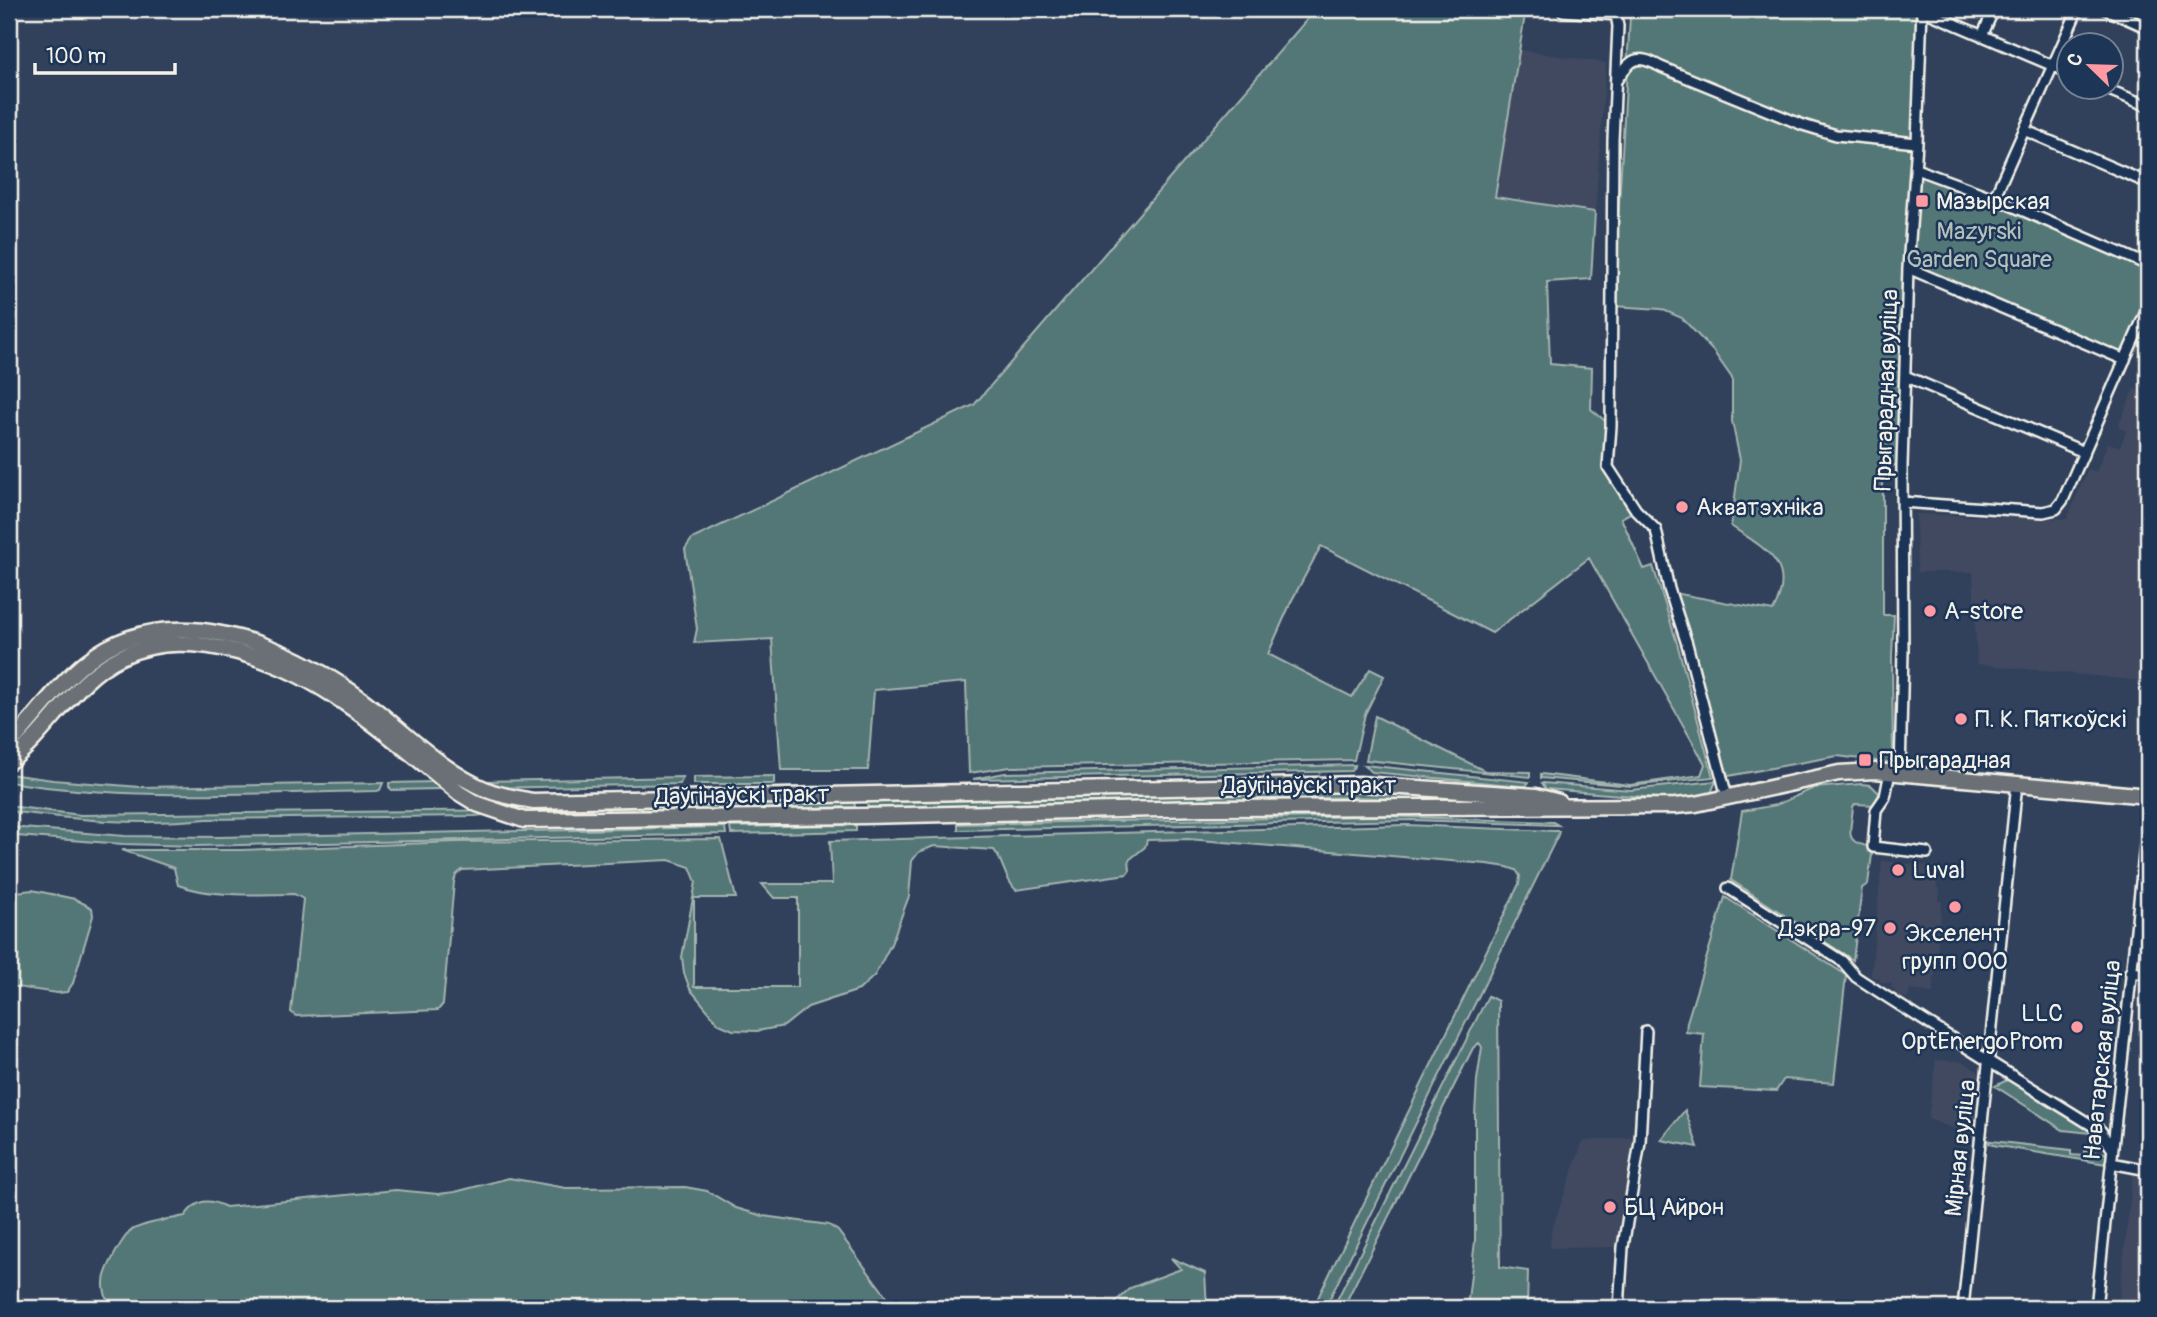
<svg xmlns="http://www.w3.org/2000/svg" width="2157" height="1317" font-family="Pangolin,sans-serif">
  <style>
    .built { fill: #3f4a60 }
    .green { fill: #537676; stroke: #a4b4af; stroke-width: 2 }
    .lines { fill: none; stroke-linecap: round; stroke-linejoin: round }
    .minor-casing { stroke: #f4f1e8; stroke-width: 14 }
    .primary-casing { stroke: #f4f1e8; stroke-width: 19 }
    .minor { stroke: #1d3557; stroke-width: 9 }
    .primary { stroke: #6b6f75; stroke-width: 14 }
    .poi-dot { fill: #ff9aa2; stroke: #1d3557; stroke-width: 2.5 }
    .labels { text-anchor: middle; stroke-width: 5; stroke-linejoin: round; paint-order: stroke }
    .poi-label { font-size: 24px; fill: #f4f1e8; stroke: #1d3557; text-anchor: start }
    .park-label { font-size: 24px; fill: #b4c0ba; stroke: #1d3557 }
    .street-label { font-size: 24px; fill: #f4f1e8; stroke: #1d3557 }
  </style>
  <rect width="100%" height="100%" fill="#31415c"/>
  <filter id="ink" filterUnits="userSpaceOnUse"><feTurbulence type="fractalNoise" baseFrequency=".0143" numOctaves="2"/><feDisplacementMap in="SourceGraphic" scale="14" xChannelSelector="R" yChannelSelector="G"/><feConvolveMatrix kernelMatrix="1 2 1 2 8 2 1 2 1" color-interpolation-filters="sRGB"/></filter>
  <g filter="url(#ink)">
    <path class="built" d="M 1519,50 L 1606,63 L 1595,212 L 1495,197 Z
      M 2134,389 L 2148,395 L 2148,549 L 2143,548 L 2141,557 L 2148,558 L 2148,677 L 2144,677 L 2143,681 L 1977,664 L 1973,572 L 1917,572 L 1916,514 L 2067,519 L 2088,469 L 2096,472 L 2108,443 L 2120,447 L 2126,431 L 2118,427 Z
      M 1882,861 L 1939,867 L 1937,888 L 1940,888 L 1939,901 L 1942,901 L 1933,993 L 1910,990 L 1908,998 L 1894,996 L 1895,989 L 1891,988 L 1892,983 L 1880,982 L 1880,978 L 1871,977 Z
      M 1936,1060 L 1964,1062 L 1981,1074 L 1976,1133 L 1969,1134 L 1928,1119 Z
      M 1640,1135 L 1623,1247 L 1550,1248 L 1551,1232 L 1582,1144 L 1585,1141 L 1635,1137 Z
      M 2133,1173 L 2148,1176 L 2148,1308 L 2118,1308 Z"/>
    <path class="green" d="M 1316,9 L 1526,9 L 1495,197 L 1595,212 L 1591,279 L 1547,282 L 1550,364 L 1592,368 L 1591,409 L 1611,426 L 1608,467 L 1636,510 L 1621,518 L 1644,569 L 1653,566 L 1677,643 L 1713,777 L 1631,786 L 1541,778 L 1541,774 L 1630,785 L 1701,775 L 1705,764 L 1589,558 L 1492,633 L 1321,546 L 1292,600 L 1268,654 L 1352,697 L 1370,669 L 1384,676 L 1365,714 L 1354,760 L 1010,767 L 969,773 L 966,682 L 874,690 L 868,770 L 781,770 L 772,639 L 694,643 L 697,629 L 685,549 L 692,539 L 974,405 Z
      M 1609,9 L 1921,9 L 1916,169 L 2148,265 L 2148,307 L 2125,360 L 1908,268 L 1901,465 L 1883,466 L 1883,615 L 1894,615 L 1892,656 L 1893,763 L 1837,756 L 1728,776 L 1674,593 L 1773,611 C 1798,564 1765,549 1731,526 L 1740,460 L 1732,421 L 1732,378 L 1713,351 L 1682,318 L 1661,309 L 1613,306 L 1630,17 L 1609,13 Z
      M 1375,716 L 1485,771 L 1530,772 L 1530,777 L 1366,760 Z
      M 1355,765 L 1351,771 L 973,779 L 1005,773 Z
      M 1364,765 L 1529,782 L 1526,786 L 1522,786 L 1372,772 Z
      M 9,774 L 53,780 L 140,787 L 383,783 L 380,790 L 377,791 C 254,793 130,801 9,782 Z
      M 774,776 L 774,784 L 694,784 L 694,777 Z
      M 683,777 L 680,784 L 392,790 L 389,787 L 389,783 Z
      M 1716,781 L 1711,793 L 1694,797 L 1671,799 L 1546,789 L 1542,783 L 1631,790 Z
      M 1861,784 L 1871,785 L 1879,793 L 1875,805 L 1855,804 L 1853,807 C 1851,833 1842,843 1873,847 L 1868,884 L 1862,888 L 1853,960 L 1731,880 L 1742,811 L 1776,805 L 1814,788 Z
      M 1345,791 L 1400,792 L 1532,802 L 1353,797 L 868,808 L 867,802 Z
      M 854,800 L 855,807 L 611,811 L 604,808 C 688,807 771,802 854,800 Z
      M 9,806 L 81,815 L 593,809 L 508,812 L 475,816 L 207,819 C 139,826 77,820 9,811 Z
      M 1382,816 L 1553,822 L 1558,825 L 1412,820 L 958,830 L 958,824 Z
      M 856,825 L 856,831 L 731,834 L 730,827 Z
      M 1406,825 L 1555,831 L 1559,831 L 1558,835 L 1325,1308 L 1313,1308 L 1519,884 L 1520,876 L 1516,870 L 1507,867 L 1487,864 L 1188,839 L 1147,840 L 1145,847 L 1129,860 L 1130,870 L 1127,874 L 1016,890 C 1004,879 1004,862 994,850 L 934,846 L 919,852 L 912,861 L 909,896 L 891,944 L 875,975 L 859,990 L 808,1007 L 784,1026 L 757,1031 L 733,1030 L 719,1024 L 690,989 L 684,973 L 682,957 L 696,882 L 690,867 L 669,860 L 462,870 L 456,875 L 454,882 L 443,1004 L 438,1010 L 296,1016 L 291,1012 L 303,899 L 294,894 C 256,894 214,898 178,885 L 174,868 L 122,850 L 241,850 L 457,842 L 721,839 L 736,898 L 694,898 L 694,987 L 798,987 L 798,898 L 774,898 L 762,884 L 832,884 L 830,841 Z
      M 9,827 L 125,836 L 219,837 L 725,827 L 726,834 L 196,846 L 123,844 L 16,836 L 9,834 Z
      M 32,890 L 75,899 L 92,908 L 93,916 L 73,983 L 67,992 L 57,993 L 9,986 L 9,893 Z
      M 1725,897 L 1846,975 L 1834,1083 L 1784,1079 L 1776,1091 L 1700,1087 L 1704,1034 L 1686,1032 L 1687,1022 Z
      M 1488,996 L 1498,1001 L 1500,1267 L 1528,1271 L 1527,1308 L 1467,1308 L 1475,1241 L 1475,1115 L 1477,1080 L 1482,1047 L 1479,1043 L 1473,1048 L 1343,1308 L 1333,1308 Z
      M 2009,1079 L 2090,1130 L 2090,1133 L 2063,1130 L 1995,1086 Z
      M 1685,1110 L 1698,1147 L 1661,1140 Z
      M 1983,1140 L 2071,1150 L 2071,1155 L 2084,1156 L 2084,1151 L 2106,1153 L 2106,1164 L 1993,1145 Z
      M 509,1178 L 566,1188 L 685,1187 L 707,1191 L 736,1208 L 763,1216 L 829,1225 L 838,1231 L 895,1308 L 110,1308 C 107,1300 103,1291 104,1282 C 104,1271 123,1236 132,1230 C 147,1222 168,1220 185,1216 C 197,1199 208,1198 226,1207 L 396,1190 L 438,1194 L 455,1192 Z
      M 1171,1258 L 1205,1273 L 1207,1308 L 1109,1308 L 1130,1288 L 1181,1269 Z"/>
    <g class="lines">
      <defs>
        <path id="minor" d="M 2105,9 L 2148,28
          M 1922,10 L 2070,73
          M 1563,11 L 1616,15 L 1618,26 L 1613,140 L 1611,426 L 1608,467 L 1636,510 L 1656,530 L 1669,589 L 1687,644 L 1727,797
          M 1982,36 L 1994,9
          M 1616,81 C 1631,59 1636,53 1661,67 L 1803,125 L 1836,135 L 1917,143
          M 2104,88 L 2148,106
          M 2024,130 L 2148,183
          M 1916,169 L 1994,198 L 2148,265
          M 1994,198 L 2078,9
          M 1908,268 L 2125,360
          M 1905,376 L 2084,452
          M 1902,502 L 2043,512 L 2056,509 L 2063,500 L 2148,307
          M 1890,772 L 1885,797 L 1876,810 L 1873,847 L 1927,853
          M 1900,773 L 1903,651 L 1902,466 L 1908,268 L 1917,143 L 1922,9
          M 1728,888 L 1842,961 L 1856,977 C 1937,1030 2019,1080 2101,1131 L 2111,1147
          M 2130,972 L 2148,974
          M 2111,1163 L 2148,1170
          M 1619,1308 L 1623,1247 L 1640,1142 L 1646,1031
          M 1963,1308 L 2017,783
          M 2096,1308 L 2148,816"/>
        <path id="primary" d="M 9,741 L 17,736 C 39,711 60,683 86,662 C 167,598 279,641 353,693 C 398,724 436,769 487,790 C 501,796 518,798 533,801 L 1360,784 L 1536,796 L 1559,802
          M 9,762 C 50,731 73,680 121,657 C 190,622 288,663 346,704 C 385,730 422,763 459,793 L 477,804 L 524,820 L 864,816 L 1203,808 L 1675,806 L 1696,804 L 1839,773 L 1875,771 L 2148,796"/>
      </defs>
      <use href="#minor" class="minor-casing"/>
      <use href="#primary" class="primary-casing"/>
      <use href="#minor" class="minor"/>
      <use href="#primary" class="primary"/>
    </g>
  </g>
  <g class="poi-dot">
    <rect x="1915" y="194" width="14" height="14" rx="3.5"/>
    <circle cx="1682" cy="507" r="7"/>
    <circle cx="1930" cy="611" r="7"/>
    <circle cx="1961" cy="719" r="7"/>
    <rect x="1858" y="753" width="14" height="14" rx="3.5"/>
    <circle cx="1898" cy="870" r="7"/>
    <circle cx="1955" cy="907" r="7"/>
    <circle cx="1890" cy="928" r="7"/>
    <circle cx="2077" cy="1027" r="7"/>
    <circle cx="1610" cy="1207" r="7"/>
  </g>
  <g class="labels">
    <g class="poi-label">
      <text x="1936" y="209">Мазырская</text>
      <text x="1696" y="515">Акватэхніка</text>
      <text x="1944" y="619">А-store</text>
      <text x="1975" y="727">П. К. Пяткоўскі</text>
      <text x="1879" y="768">Прыгарадная</text>
      <text x="1912" y="878">Luval</text>
      <text x="1876" y="936" text-anchor="end">Дэкра-97</text>
      <text x="1955" y="941" text-anchor="middle">Экселент<tspan x="1955" dy="28">групп ООО</tspan></text>
      <text x="2063" y="1021" text-anchor="end">LLC<tspan x="2063" dy="28">OptEnergoProm</tspan></text>
      <text x="1624" y="1215">БЦ Айрон</text>
    </g>
    <g class="park-label">
      <text x="1979" y="239">Mazyrski<tspan x="1979" dy="28">Garden Square</tspan></text>
    </g>
    <g class="street-label">
      <text transform="translate(1886 390) rotate(-88)" y="8">Прыгарадная вуліца</text>
      <text x="1309" y="793">Даўгінаўскі тракт</text>
      <text transform="translate(742 795) rotate(-1)" y="8">Даўгінаўскі тракт</text>
      <text transform="translate(2102 1060) rotate(-84)" y="8">Наватарская вуліца</text>
      <text transform="translate(1960 1148) rotate(-84)" y="8">Мірная вуліца</text>
    </g>
  </g>
  <rect width="2157" height="1317" fill="none" stroke="#1d3557" stroke-width="35"/>
  <rect x="18" y="18" width="2122" height="1282" fill="none" stroke="#f4f1e8" stroke-width="2.5" filter="url(#ink)"/>
  <g transform="translate(2090 66) rotate(293)"><circle r="33" fill="#1d3557" stroke="#738091" stroke-width="2"/>
  <path d="M0-5L12 26L0 18L-12 26Z" fill="#ff9aa2"/>
  <text y="-10" font-size="19" font-weight="bold" text-anchor="middle" fill="#f4f1e8">С</text>
  </g>
  <path d="M35 63v10h140v-10" fill="none" stroke="#f4f1e8" stroke-width="3.5"/>
  <text x="46" y="63" font-size="21" fill="#f4f1e8" stroke="#1d3557" stroke-width="5" paint-order="stroke">100 m</text>
</svg>
